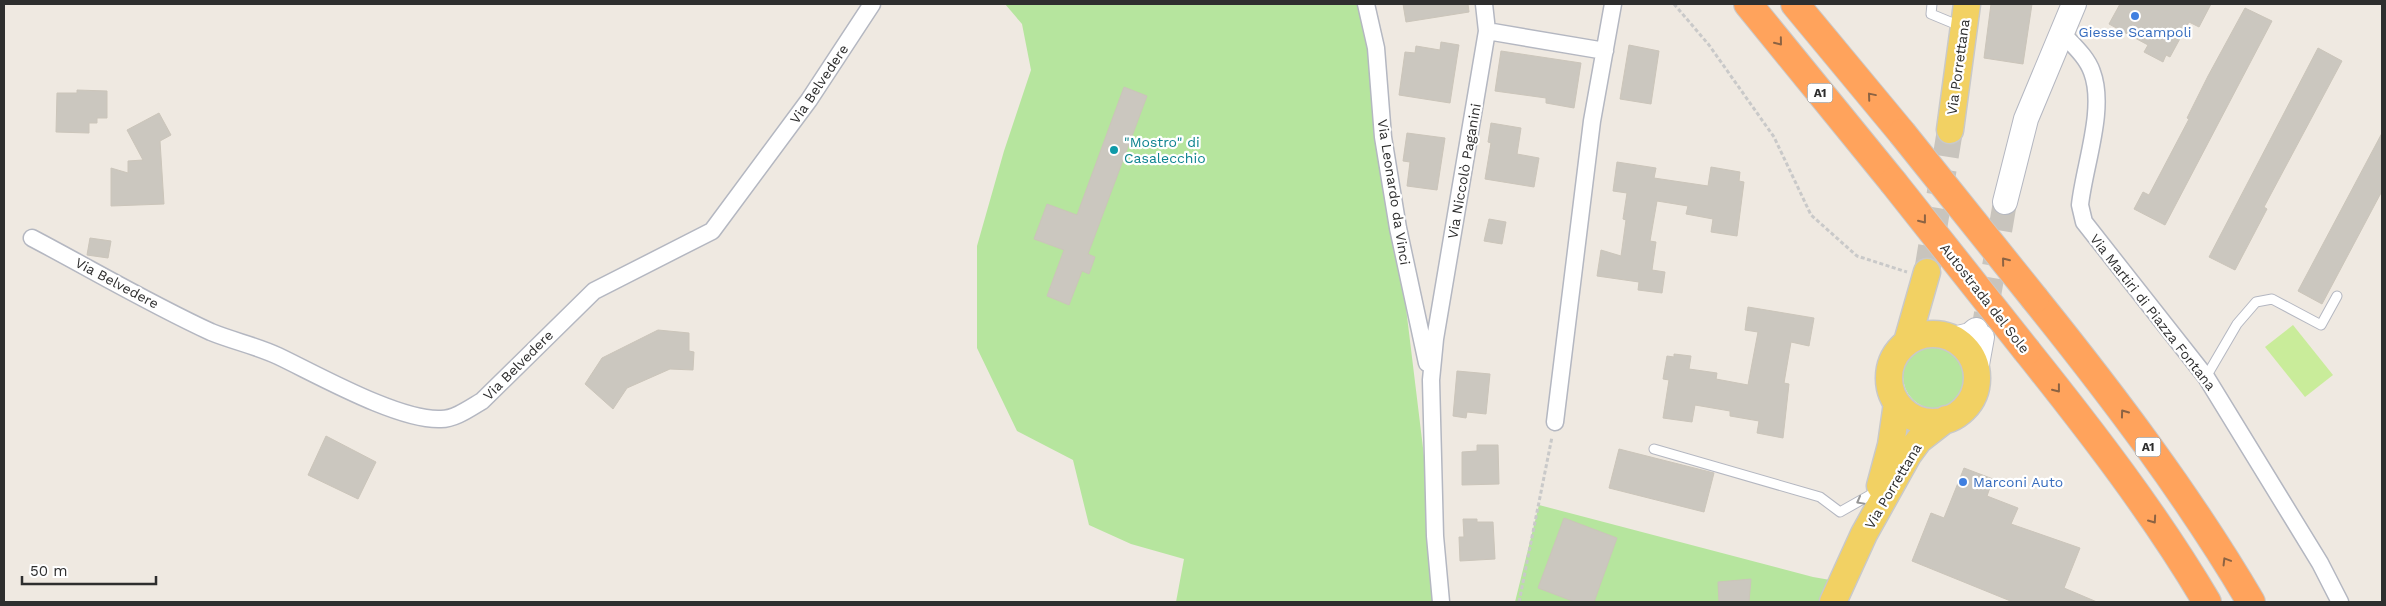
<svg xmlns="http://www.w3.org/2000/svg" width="2386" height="606" font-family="'Work Sans',sans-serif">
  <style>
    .green { fill: #b6e59e }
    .pitch { fill: #c9ec9a }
    .building { fill: #cbc7bf; stroke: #cbc5ba }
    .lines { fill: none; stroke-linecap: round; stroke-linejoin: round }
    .secondary-tunnel { stroke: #c8c4bd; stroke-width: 24; stroke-dasharray: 24 12; stroke-linecap: butt }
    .primary-tunnel { stroke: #c8c4bd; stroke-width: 26; stroke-dasharray: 26 13; stroke-linecap: butt }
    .lane-casing { stroke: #b4b7c1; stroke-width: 11 }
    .street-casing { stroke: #b4b7c1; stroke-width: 19 }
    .secondary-casing { stroke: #b4b7c1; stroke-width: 26 }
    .primary-casing { stroke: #c9c9c9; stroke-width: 29 }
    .highway-casing { stroke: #c9c9c9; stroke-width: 30 }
    .path { stroke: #c9c9c9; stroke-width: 3; stroke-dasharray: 4 2.5; stroke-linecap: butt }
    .lane { stroke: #fff; stroke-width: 9 }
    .street { stroke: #fff; stroke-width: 16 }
    .secondary { stroke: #fff; stroke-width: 24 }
    .primary { stroke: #f2d163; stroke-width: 26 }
    .highway { stroke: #ffa35c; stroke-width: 28 }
    .highway-bridge-casing { stroke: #c9c9c9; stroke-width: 30; stroke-linecap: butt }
    .highway-bridge { stroke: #ffa35c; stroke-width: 28 }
    .oneway { stroke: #8c6343 }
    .oneway2 { stroke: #969696 }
    .shop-dot { fill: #3f7fe0; stroke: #fff; stroke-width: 2 }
    .culture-dot { fill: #0f9aa8; stroke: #fff; stroke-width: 2 }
    .labels { text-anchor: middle; stroke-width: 4.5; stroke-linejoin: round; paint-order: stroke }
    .shield { fill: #fff; stroke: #6d6d6d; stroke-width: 1 }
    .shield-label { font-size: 12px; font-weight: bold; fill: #2e2e2e }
    .shop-label { font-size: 14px; fill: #366cbe; stroke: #fff }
    .street-label { font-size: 14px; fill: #2e2e2e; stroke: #fff }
    .culture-label { font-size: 14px; fill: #0d838f; stroke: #fff; text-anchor: start }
  </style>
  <rect width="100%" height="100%" fill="#efe9e1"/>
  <path class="green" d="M 1005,4 L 1358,4 L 1380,94 L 1424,456 L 1434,594 L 1441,602 L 1176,602 L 1184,559 L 1131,544 L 1089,525 L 1073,460 L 1017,431 L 977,348 L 977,246 L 1004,151 L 1031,70 L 1022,24 Z
    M1903 376a33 33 0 1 1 66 0a33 33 0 1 1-66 0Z
    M 1539,505 L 1813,577 L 1836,581 L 1827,602 L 1515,602 Z"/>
  <path class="pitch" d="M 2293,325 L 2333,375 L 2305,397 L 2265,347 Z"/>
  <path class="building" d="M 1403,4 L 1468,4 L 1469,12 L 1406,22 Z
    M 1991,4 L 2032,4 L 2023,64 L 1984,58 Z
    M 2120,4 L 2211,4 L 2199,27 L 2189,22 L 2170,57 L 2166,55 L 2163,62 L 2144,52 L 2148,45 L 2109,24 Z
    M 2245,8 L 2272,21 L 2165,225 L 2134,209 L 2143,192 L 2149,195 L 2189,119 L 2187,118 L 2208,76 Z
    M 1441,42 L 1459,45 L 1450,103 L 1399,95 L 1405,52 L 1415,53 L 1416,46 L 1440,50 Z
    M 1629,45 L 1659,51 L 1651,104 L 1620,99 Z
    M 2318,48 L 2342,61 L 2264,207 L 2267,209 L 2235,270 L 2209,257 Z
    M 1501,51 L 1581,63 L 1574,108 L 1546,103 L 1546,98 L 1495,91 Z
    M 1124,87 L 1147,96 L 1088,254 L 1095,257 L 1089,274 L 1082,271 L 1069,305 L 1047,296 L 1064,250 L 1034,239 L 1047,204 L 1077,215 Z
    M 77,90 L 107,91 L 107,118 L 97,118 L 97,123 L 89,123 L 89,133 L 56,132 L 57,93 L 77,93 Z
    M 159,113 L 171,135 L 160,141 L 164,204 L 111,206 L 111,168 L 128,173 L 128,161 L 143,160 L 127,130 Z
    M 1491,123 L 1521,128 L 1517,154 L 1539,158 L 1534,187 L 1485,179 L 1491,143 L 1488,142 Z
    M 1407,133 L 1445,138 L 1437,190 L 1407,186 L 1410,162 L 1403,161 Z
    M 2382,133 L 2382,191 L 2322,304 L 2298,291 Z
    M 1617,162 L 1656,168 L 1654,178 L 1708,186 L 1711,167 L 1740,172 L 1739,181 L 1744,182 L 1737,236 L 1711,232 L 1713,219 L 1686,214 L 1688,206 L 1657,201 L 1650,241 L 1656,242 L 1652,270 L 1665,272 L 1662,293 L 1638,290 L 1639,282 L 1597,276 L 1601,250 L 1621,256 L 1626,220 L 1623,219 L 1627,193 L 1613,191 Z
    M 1489,219 L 1506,222 L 1502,244 L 1484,241 Z
    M 90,238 L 111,241 L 108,258 L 87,255 Z
    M 1748,307 L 1814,318 L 1809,346 L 1791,342 L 1784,383 L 1789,384 L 1783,438 L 1757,433 L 1759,421 L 1730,416 L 1730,411 L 1695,405 L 1692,422 L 1663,418 L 1669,380 L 1663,379 L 1667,356 L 1674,357 L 1674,354 L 1691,356 L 1689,369 L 1717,373 L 1716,379 L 1748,385 L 1758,332 L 1745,330 Z
    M 658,330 L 689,333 L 689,351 L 694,352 L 693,370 L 670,369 L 627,388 L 613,409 L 585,384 L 602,358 Z
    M 1457,371 L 1490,374 L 1486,414 L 1467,412 L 1466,418 L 1453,416 Z
    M 326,436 L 376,462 L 358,499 L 308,475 Z
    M 1477,445 L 1498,445 L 1499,484 L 1462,485 L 1462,452 L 1477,451 Z
    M 1619,449 L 1714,473 L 1704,512 L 1609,488 Z
    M 1964,468 L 1993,479 L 1987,496 L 2018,508 L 2011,524 L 2080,548 L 2064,588 L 2097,602 L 2013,602 L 1912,561 L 1931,513 L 1944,518 Z
    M 1564,518 L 1617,538 L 1594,602 L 1575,602 L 1538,588 Z
    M 1463,519 L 1477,519 L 1477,522 L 1493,522 L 1495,559 L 1460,561 L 1459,537 L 1464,537 Z
    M 1751,579 L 1749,602 L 1719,602 L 1718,582 Z"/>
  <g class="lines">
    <path class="secondary-tunnel" d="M 1982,337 L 2005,202"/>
    <path class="primary-tunnel" d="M 1927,272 L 1950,130"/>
    <defs>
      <path id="lane" d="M 1932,4 L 1931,14 L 1960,26
        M 2206,377 L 2237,324 L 2256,302 L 2272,299 L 2321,325 L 2337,296
        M 1654,449 L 1820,497 L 1840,512 L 1879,490"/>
      <path id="street" d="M 1366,4 L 1376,48 L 1383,137 L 1398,228 L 1427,363
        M 1487,31 L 1605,51
        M 2062,33 C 2073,45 2087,57 2092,72 C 2106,109 2084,166 2080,205 L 2084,222 L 2206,377 L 2320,563 L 2340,602
        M 32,238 C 91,269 150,304 211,332 C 233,341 257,346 278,356 C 318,375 399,421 441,419 C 455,419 470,408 482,401 L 594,291 L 712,231 L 809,100 L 872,4
        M 1555,422 L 1592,121 L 1613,4
        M 1441,602 L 1435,536 L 1431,380 L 1435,339 L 1487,31 L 1484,4"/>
      <path id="secondary" d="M 2005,202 L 2026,119 L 2074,4
        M 1954,339 L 1970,335 L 1976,330
        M 1976,370 L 1982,337"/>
      <path id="primary" d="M 1950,130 L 1967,4
        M1889 378a44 44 0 1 1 88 0a44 44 0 1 1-88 0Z
        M 1907,342 L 1927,272
        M 1880,486 L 1891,445 L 1897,403
        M 1833,602 L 1864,534 L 1908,455 L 1919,440 L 1946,419"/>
      <path id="highway" d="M 1748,4 L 1893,182
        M 1795,4 L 1902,133
        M 2035,299 C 2113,396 2188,495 2251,602
        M 2027,351 C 2091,431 2155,514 2207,602"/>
    </defs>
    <use href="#lane" class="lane-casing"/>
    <use href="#street" class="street-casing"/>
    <use href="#secondary" class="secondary-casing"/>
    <use href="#primary" class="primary-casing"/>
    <use href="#highway" class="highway-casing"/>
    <path class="path" d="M 1674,4 L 1709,45 L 1774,137 L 1811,215 L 1857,256 L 1907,272
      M 1519,602 L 1552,437"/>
    <use href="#lane" class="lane"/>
    <use href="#street" class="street"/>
    <use href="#secondary" class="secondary"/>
    <use href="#primary" class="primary"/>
    <use href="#highway" class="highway"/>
    <defs>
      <path id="highway-bridge" d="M 1902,133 L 2035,299
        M 1893,182 L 2027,351"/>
    </defs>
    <use href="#highway-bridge" class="highway-bridge-casing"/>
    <use href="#highway-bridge" class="highway-bridge"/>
  </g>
  <defs><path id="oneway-chevron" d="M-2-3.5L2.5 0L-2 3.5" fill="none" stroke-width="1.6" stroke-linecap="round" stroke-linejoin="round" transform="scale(1.25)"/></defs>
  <g class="oneway">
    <use href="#oneway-chevron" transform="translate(1779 42) rotate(51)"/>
    <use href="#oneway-chevron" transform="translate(1871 96) rotate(-130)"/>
    <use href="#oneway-chevron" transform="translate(1923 220) rotate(52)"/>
    <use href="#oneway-chevron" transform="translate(2005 261) rotate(-129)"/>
    <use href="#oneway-chevron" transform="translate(2057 389) rotate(52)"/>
    <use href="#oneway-chevron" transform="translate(2124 413) rotate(-126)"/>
    <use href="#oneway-chevron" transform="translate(2153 520) rotate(55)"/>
    <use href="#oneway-chevron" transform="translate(2226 561) rotate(-121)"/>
  </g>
  <use class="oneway2" href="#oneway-chevron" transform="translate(1860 501) rotate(151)"/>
  <g class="shop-dot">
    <circle cx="2135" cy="16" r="5"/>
    <circle cx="1963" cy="482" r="5"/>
  </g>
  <circle class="culture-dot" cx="1114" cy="150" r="5"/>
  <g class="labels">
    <g class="shield">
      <rect x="1807.5" y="83.5" width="25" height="19" rx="4"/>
      <rect x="2135.5" y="437.5" width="25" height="19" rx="4"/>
    </g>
    <g class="shield-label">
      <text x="1820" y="97">A1</text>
      <text x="2148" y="451">A1</text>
    </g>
    <g class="shop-label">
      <text x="2135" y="37">Giesse Scampoli</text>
      <text x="1973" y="487" text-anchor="start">Marconi Auto</text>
    </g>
    <g class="street-label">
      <text transform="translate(1958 67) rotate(-82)" y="5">Via Porrettana</text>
      <text transform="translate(819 84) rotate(-56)" y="5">Via Belvedere</text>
      <text transform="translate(1464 171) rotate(-80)" y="5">Via Niccolò Paganini</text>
      <text transform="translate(1394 192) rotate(81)" y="5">Via Leonardo da Vinci</text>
      <text transform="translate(117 283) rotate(28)" y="5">Via Belvedere</text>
      <text transform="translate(1985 298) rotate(52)" y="5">Autostrada del Sole</text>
      <text transform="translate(2153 312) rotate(52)" y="5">Via Martiri di Piazza Fontana</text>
      <text transform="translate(518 365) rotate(-45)" y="5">Via Belvedere</text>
      <text transform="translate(1893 486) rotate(-59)" y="5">Via Porrettana</text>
    </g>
    <g class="culture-label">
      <text x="1124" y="147">"Mostro" di<tspan x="1124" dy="16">Casalecchio</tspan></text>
    </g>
  </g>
  <rect width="2386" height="606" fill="none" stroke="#2e2e2e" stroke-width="10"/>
  <path d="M22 576v8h134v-8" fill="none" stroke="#2e2e2e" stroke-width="2.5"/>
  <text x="30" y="576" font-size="15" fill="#2e2e2e" stroke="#ffffff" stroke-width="4" paint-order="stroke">50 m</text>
</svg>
